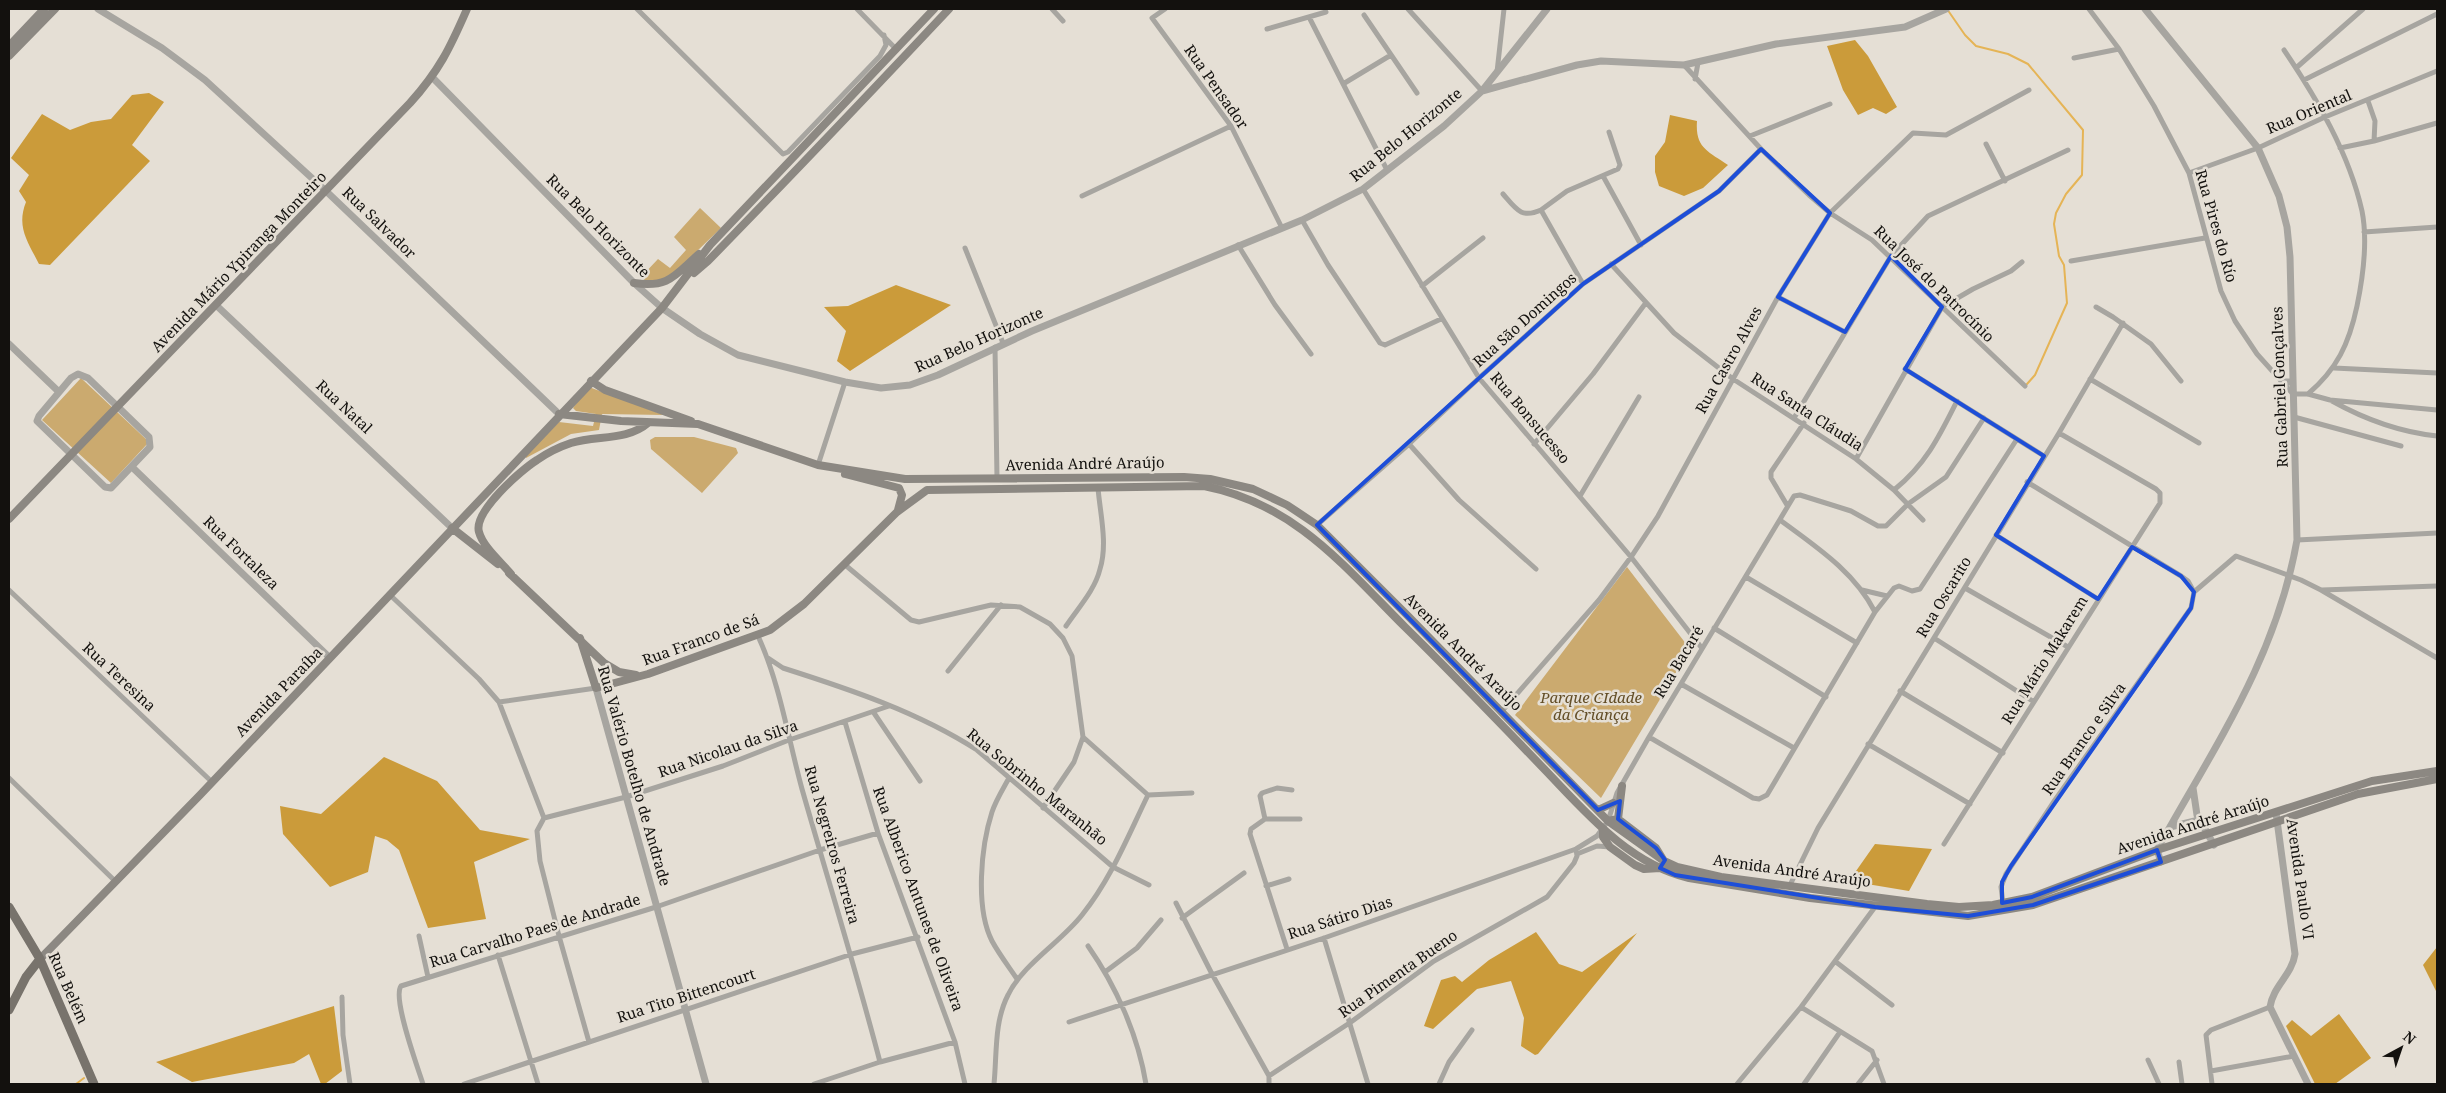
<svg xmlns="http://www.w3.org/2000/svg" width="2446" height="1093" font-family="'Noto Serif',serif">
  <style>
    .green { fill: #cbaa6f }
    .forest { fill: #cb9b3a }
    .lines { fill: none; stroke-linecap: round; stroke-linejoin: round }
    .stream { stroke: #e5b456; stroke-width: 2 }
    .minor { stroke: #a7a5a0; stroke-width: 5 }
    .tertiary { stroke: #a7a5a0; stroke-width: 7 }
    .secondary { stroke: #8c8882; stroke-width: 8 }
    .primary { stroke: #78736c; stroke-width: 9 }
    .marked { fill: none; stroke: #1d4ed8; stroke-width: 4; stroke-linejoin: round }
    .labels { text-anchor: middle; stroke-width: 5; stroke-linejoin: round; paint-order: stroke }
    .street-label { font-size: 15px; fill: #13110e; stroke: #e5dfd5 }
    .park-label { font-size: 15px; font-style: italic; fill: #634e27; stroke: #e5dfd5 }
  </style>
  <rect width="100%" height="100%" fill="#e5dfd5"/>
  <path class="green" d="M 700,208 L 721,228 L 667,280 L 649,284 L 641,277 L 658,259 L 670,268 L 686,250 L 674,237 Z
    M 81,378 L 149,442 L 111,483 L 42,420 Z
    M 589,387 L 664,415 L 602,414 L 599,430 L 571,434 L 526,458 L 525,456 L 559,422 L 593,426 L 596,414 L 576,411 L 573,408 Z
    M 655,437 L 694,437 L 736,448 L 738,453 L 702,493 L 651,449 L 650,440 Z
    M 1627,567 L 1690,649 L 1601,798 L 1515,715 Z"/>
  <path class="forest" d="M 1855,40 L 1868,56 L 1897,107 L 1886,114 L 1873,108 L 1858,115 L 1843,90 L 1827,46 Z
    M 149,93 L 164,102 L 132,145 L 150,161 L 50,265 L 39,264 C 28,242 16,227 26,202 L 19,191 L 29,175 L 11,158 L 42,114 L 70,130 L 91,122 L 111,119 L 132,95 Z
    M 1670,115 L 1697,121 C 1695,148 1708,151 1728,165 L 1703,188 L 1684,196 L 1659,186 L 1655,172 L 1655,156 L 1665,142 Z
    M 896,285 L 951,305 L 850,371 L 837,361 L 846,331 L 824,307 L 848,306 Z
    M 384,757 L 437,781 L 480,830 L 530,839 L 474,862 L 486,919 L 428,928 L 399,850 L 387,840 L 375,836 L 368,872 L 330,887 L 283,834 L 280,806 L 321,814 Z
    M 1875,844 L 1932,849 L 1909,891 L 1849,881 Z
    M 1536,932 L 1559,964 L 1582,972 L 1637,933 L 1538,1054 L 1535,1055 L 1521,1046 L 1524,1018 L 1511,981 L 1477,989 L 1433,1029 L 1424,1026 L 1441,980 L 1455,976 L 1462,982 L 1489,960 Z
    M 2437,947 L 2437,993 L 2423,965 Z
    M 334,1006 L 342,1071 L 325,1084 L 321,1084 L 309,1054 L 294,1063 L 192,1082 L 156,1062 Z
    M 2339,1014 L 2371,1058 L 2335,1084 L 2315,1084 L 2286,1026 L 2292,1020 L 2311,1036 Z"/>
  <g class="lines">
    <path class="stream" d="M 1947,9 L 1965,35 L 1976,46 L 2008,54 L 2028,64 L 2083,130 L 2082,175 L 2066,194 L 2056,213 L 2054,224 L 2059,256 L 2064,265 L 2067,303 L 2035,375 L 2027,384
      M 76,1084 L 84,1078"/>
    <path class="minor" d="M 637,9 L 783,154 L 788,152 L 880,56 L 886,45 L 884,35
      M 857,9 L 896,49
      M 1052,9 L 1063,21
      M 1165,9 L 1152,18 L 1231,126 L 1282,228
      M 1408,9 L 1482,91
      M 2089,9 L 2119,49 L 2154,106 L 2189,173 L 2221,291 L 2235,321 L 2257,354 L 2293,394 L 2308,394 L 2330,400 L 2437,410
      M 1364,15 L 1417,93
      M 1309,17 L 1387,170
      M 1267,29 L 1326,12
      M 2284,50 C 2317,99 2349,153 2362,211 C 2368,241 2363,277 2357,306 C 2349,344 2337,369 2308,394
      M 2074,58 L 2119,49
      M 1684,65 L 1761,149 L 1809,195 L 1830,213 L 1872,240 L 2025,386
      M 2296,68 L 2363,9
      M 1497,72 L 1504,9
      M 1695,79 L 1698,63
      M 2304,80 L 2437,14
      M 1343,84 L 1391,55
      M 2368,101 L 2375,121 L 2374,141 L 2437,123
      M 1750,136 L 1830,104
      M 1986,144 L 2005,181
      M 2340,148 L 2374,141
      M 2189,173 L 2258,148 L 2325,117 L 2437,71
      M 1603,176 L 1641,245
      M 1363,189 L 1479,378 L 1631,557 L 1701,647
      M 1503,194 C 1516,209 1521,219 1541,210
      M 1082,196 L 1231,126
      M 1302,220 L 1328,265 L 1380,343 L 1385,345 L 1441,319
      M 2364,232 L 2437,227
      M 1238,245 L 1275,305 L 1311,354
      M 965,248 L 1003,343
      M 2071,261 L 2205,238
      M 1611,264 L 1674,333 L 1733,379 L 1856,459 L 1894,490 L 1923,520
      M 1583,284 L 1541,210 L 1567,191 L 1618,169 L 1620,165 L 1609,132
      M 1422,286 L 1483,238
      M 1778,297 L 1845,332
      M 2096,307 L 2113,317 L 2151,344 L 2181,381
      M 995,347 L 997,479
      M 2334,368 L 2437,373
      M 1905,369 L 2044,456
      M 2090,379 L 2199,443
      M 2332,401 C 2366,420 2399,432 2437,436
      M 2294,417 L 2401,446
      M 1794,418 L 1891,256 L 1928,216 L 2068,150
      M 1409,444 L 1459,500 L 1536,569
      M 1534,444 L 1593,374 L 1645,304
      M 1856,459 L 1942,307 L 1973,289 L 2011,271 L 2022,262
      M 818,465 L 845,382
      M 2027,482 L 2181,576 L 2188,581 L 2194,592
      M 1894,490 C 1926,464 1939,437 1957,401
      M 1580,496 L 1639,397
      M 1787,505 L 1771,478 L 1771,472 L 1804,423
      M 1780,520 C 1815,546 1854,571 1875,612
      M 1317,525 L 1409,444 L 1479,378 L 1583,284 L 1719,191 L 1761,149
      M 1996,535 L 2098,599
      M 2297,540 L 2437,533
      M 844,564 L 911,620 L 919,622 L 991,605 L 1020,607 L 1050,624 L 1063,638 L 1072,656 L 1083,737 L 1074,762 L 1043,808
      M 1746,577 L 1857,643
      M 1965,588 L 2068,647
      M 9,590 L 212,782
      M 1862,590 L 1887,596
      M 2322,590 L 2437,586
      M 2194,592 L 2236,556 L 2301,580 L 2321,590 L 2437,658
      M 389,594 L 479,679 L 499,702 L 544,818 L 537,831 L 540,861 L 559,936 L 589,1042
      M 1066,626 C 1078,608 1095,590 1100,569 C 1108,544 1100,513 1098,488
      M 1714,628 L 1826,697
      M 758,636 C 780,684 788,738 802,789 C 828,880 856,970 880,1062
      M 1934,638 L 2034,702
      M 768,658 L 783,668 C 849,689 918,712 977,750 L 1113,867 L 1149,885
      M 948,671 L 1001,605
      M 1681,684 L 1794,748
      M 1900,691 L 2003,753
      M 499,702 L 596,688
      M 1502,711 L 1599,600 L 1631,557 L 1658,516 L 1778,297 L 1830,213 L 1913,133 L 1946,135 L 2029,90
      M 874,713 L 920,781
      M 845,722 L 878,833 L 955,1042 L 965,1084
      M 1083,737 L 1148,795
      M 1649,737 L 1753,798 L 1759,799 L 1767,795 L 1875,612 L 1894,588 L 1899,586 L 1912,591 L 1920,589 L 2017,439
      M 1868,744 L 1970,804
      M 9,778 L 115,881
      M 1009,778 C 1003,789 996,800 992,812 C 981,846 975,908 992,941 C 999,954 1009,967 1017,979
      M 1148,795 L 1192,793
      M 544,818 L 626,797 L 723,766 L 789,740 L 889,706
      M 1265,819 L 1300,819
      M 1944,844 L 2160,503 L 2160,493 L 2156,489 L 2059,433
      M 1577,854 L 1597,846 L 1610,847
      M 1790,885 L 1818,828 L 2059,433 L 2123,323
      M 1266,886 L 1289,879
      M 1176,903 L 1212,974 L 1269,1076 L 1269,1084
      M 2003,903 L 2001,887 L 2006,874 L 2055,800 L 2191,608 L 2194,592
      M 1182,918 L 1244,873
      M 419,936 L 428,977
      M 1324,938 L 1368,1084
      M 1088,946 C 1116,986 1138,1035 1146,1084
      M 1287,949 L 1250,834 L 1251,829 L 1265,819 L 1260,796 L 1262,793 L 1277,788 L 1292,790
      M 498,955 L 538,1084
      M 1836,962 L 1892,1005
      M 1105,972 L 1137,948 L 1161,920
      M 342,997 L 343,1035 L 350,1084
      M 1801,1007 L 1872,1051 L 1884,1084
      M 1069,1022 L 1324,938 L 1576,849 L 1597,836 L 1608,821 L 1617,793 L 1649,737 L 1794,496 L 1800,495 L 1851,511 L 1878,526 L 1886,526 L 1908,504 L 1946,477 L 1984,418
      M 2148,1060 L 2159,1084
      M 2179,1062 L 2182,1084
      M 2211,1071 L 2294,1056
      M 1269,1076 L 1351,1022 L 1434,961 L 1547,897 L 1574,863 L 1577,856 L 1576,849
      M 423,1084 C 418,1068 392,998 401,986 L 656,907 L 820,850 L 878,833
      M 464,1084 L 852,954 L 918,937
      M 814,1084 L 880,1062 L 955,1042
      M 994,1084 C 997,1054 994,1022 1008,995 C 1023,964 1061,942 1082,915 C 1111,879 1128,836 1148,795
      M 1439,1084 L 1449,1062 L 1472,1030
      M 1737,1084 L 1801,1007 L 1875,907
      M 1804,1084 L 1840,1032
      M 1858,1084 L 1877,1060
      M 2212,1084 L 2206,1035 L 2211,1030 L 2270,1007"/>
    <path class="tertiary" d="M 98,9 L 162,48 L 205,80 L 326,191 L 559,414
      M 2145,9 L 2258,148 L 2279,196 L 2287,227 L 2290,257 L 2297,540 C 2276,659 2214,747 2157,850 L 2161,862
      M 433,78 L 634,283 L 662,308 L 700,334 L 738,355 L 845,382 L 881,388 L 910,385 L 938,375 L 1032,331 L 1302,220 L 1363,189 L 1444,126 L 1482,91 L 1547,9
      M 1482,91 L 1577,65 L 1601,61 L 1684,65 L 1776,44 L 1905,27 L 1946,9
      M 217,306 L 452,528
      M 9,344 L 59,392
      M 78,374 L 88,378 L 149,437 L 150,447 L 111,488 L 105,487 L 37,421 L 39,416 L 71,378 Z
      M 2282,382 L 2292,382
      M 132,467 L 330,658
      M 596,688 L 706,1084
      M 2193,788 L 2197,815 L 2214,845
      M 2276,813 L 2295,954 C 2292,975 2273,986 2270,1007 L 2308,1084
      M 2170,827 L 2199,820"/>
    <path class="secondary" d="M 9,46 L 44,9
      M 9,56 L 55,9
      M 694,273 L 708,261 C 789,178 869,94 949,9
      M 634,283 C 669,288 674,276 699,254
      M 591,381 L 605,390 L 691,421
      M 559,414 L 621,421 L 698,424 L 818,465 L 905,479 L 1184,477 L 1210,479 L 1253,489 L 1287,505 L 1317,525 L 1409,617 L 1608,821 L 1664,861 L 1677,867 L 1721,877 L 1927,904 L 1959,907 L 1993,905 L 2032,897 L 2157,850 L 2372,781 L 2437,771
      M 845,474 L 899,488 L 902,495 L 898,510
      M 9,519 L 410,103 C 439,71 450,48 467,9
      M 452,528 L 498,564
      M 509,573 L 604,663 L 619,672 L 636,675
      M 511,574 C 501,562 483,547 479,532 C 473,512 521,470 537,460 C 547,453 559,447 571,443 C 597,435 627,441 648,423
      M 580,638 L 596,688 L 648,674 L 770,630 L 804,604 L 897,512 L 927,490 L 1204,486 C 1295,504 1343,565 1405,627 C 1454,675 1501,724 1548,773 C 1588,815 1630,864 1689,878 L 1810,898 L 1968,916 L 2033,905 L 2358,794 L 2437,779
      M 1598,810 L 1613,803
      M 1618,819 L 1622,786
      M 1603,830 L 1603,837 L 1610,847 L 1635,865 L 1644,869 L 1660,868 L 1664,861 L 1656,848 L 1618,819 L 1608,821
      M 40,959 L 200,795 L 662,308 L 710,245 L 934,9"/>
    <path class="primary" d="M 9,907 L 40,959 L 94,1084
      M 9,1010 L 26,977 L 40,959"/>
  </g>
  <path class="marked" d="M 1761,149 L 1830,213 L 1778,297 L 1845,332 L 1891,256 L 1942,307 L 1905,369 L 2044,456 L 1996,535 L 2098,599 L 2132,547 L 2181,576 L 2194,592 L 2191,608 L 2011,866 L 2002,882 L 2002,903 L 2032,897 L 2157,850 L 2161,862 L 2033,905 L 1968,916 L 1875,907 L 1675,875 L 1660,868 L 1665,860 L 1656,848 L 1618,819 L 1620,801 L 1598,810 L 1317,525 L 1583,284 L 1719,191 Z"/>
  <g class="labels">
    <g class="street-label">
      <text transform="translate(1216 87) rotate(55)" y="5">Rua Pensador</text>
      <text transform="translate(2309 112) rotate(-23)" y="5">Rua Oriental</text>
      <text transform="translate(1406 135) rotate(-39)" y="5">Rua Belo Horizonte</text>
      <text transform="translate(379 223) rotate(44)" y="5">Rua Salvador</text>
      <text transform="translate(598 226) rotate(45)" y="5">Rua Belo Horizonte</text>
      <text transform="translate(2216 226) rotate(74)" y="5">Rua Pires do Río</text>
      <text transform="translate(239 262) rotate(-46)" y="5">Avenida Mário Ypiranga Monteiro</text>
      <text transform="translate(1934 284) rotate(44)" y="5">Rua José do Patrocínio</text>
      <text transform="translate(1525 320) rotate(-42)" y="5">Rua São Domingos</text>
      <text transform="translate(979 340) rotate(-24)" y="5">Rua Belo Horizonte</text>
      <text transform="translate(1729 360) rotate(-61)" y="5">Rua Castro Alves</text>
      <text transform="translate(2280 387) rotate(-92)" y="5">Rua Gabriel Gonçalves</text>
      <text transform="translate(344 407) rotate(43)" y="5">Rua Natal</text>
      <text transform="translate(1807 412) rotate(33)" y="5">Rua Santa Cláudia</text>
      <text transform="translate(1530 418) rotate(50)" y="5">Rua Bonsucesso</text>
      <text transform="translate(1085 464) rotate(-1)" y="5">Avenida André Araújo</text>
      <text transform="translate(241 553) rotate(44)" y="5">Rua Fortaleza</text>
      <text transform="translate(1944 597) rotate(-59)" y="5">Rua Oscarito</text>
      <text transform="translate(701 640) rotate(-20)" y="5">Rua Franco de Sá</text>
      <text transform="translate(1463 652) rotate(45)" y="5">Avenida André Araújo</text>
      <text transform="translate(2045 660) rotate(-58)" y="5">Rua Mário Makarem</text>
      <text transform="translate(1679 662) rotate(-59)" y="5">Rua Bacaré</text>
      <text transform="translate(119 677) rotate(43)" y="5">Rua Teresina</text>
      <text transform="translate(279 692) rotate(-46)" y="5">Avenida Paraíba</text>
      <text transform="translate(2084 739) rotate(-55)" y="5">Rua Branco e Silva</text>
      <text transform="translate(728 749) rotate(-19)" y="5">Rua Nicolau da Silva</text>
      <text transform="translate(634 776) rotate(74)" y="5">Rua Valério Botelho de Andrade</text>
      <text transform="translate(1037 787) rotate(39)" y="5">Rua Sobrinho Maranhão</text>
      <text transform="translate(2193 825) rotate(-18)" y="5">Avenida André Araújo</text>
      <text transform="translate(832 845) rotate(74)" y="5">Rua Negreiros Ferreira</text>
      <text transform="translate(1792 871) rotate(8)" y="5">Avenida André Araújo</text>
      <text transform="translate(2300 879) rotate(82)" y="5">Avenida Paulo VI</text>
      <text transform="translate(918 899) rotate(70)" y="5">Rua Alberico Antunes de Oliveira</text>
      <text transform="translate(1340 918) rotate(-18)" y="5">Rua Sátiro Dias</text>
      <text transform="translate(535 931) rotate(-17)" y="5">Rua Carvalho Paes de Andrade</text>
      <text transform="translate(1398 974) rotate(-35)" y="5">Rua Pimenta Bueno</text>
      <text transform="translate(68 988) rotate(66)" y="5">Rua Belém</text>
      <text transform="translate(686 996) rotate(-18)" y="5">Rua Tito Bittencourt</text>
    </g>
    <g class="park-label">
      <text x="1591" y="703">Parque CIdade<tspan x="1591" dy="17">da Criança</tspan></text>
    </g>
  </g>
  <rect width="2446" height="1093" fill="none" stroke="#13110e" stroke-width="20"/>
  <g transform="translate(2401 1048) rotate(40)" stroke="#e5dfd5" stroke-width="4" paint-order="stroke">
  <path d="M0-4L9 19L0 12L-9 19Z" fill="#13110e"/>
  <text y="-8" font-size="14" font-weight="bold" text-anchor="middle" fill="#13110e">N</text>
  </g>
</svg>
